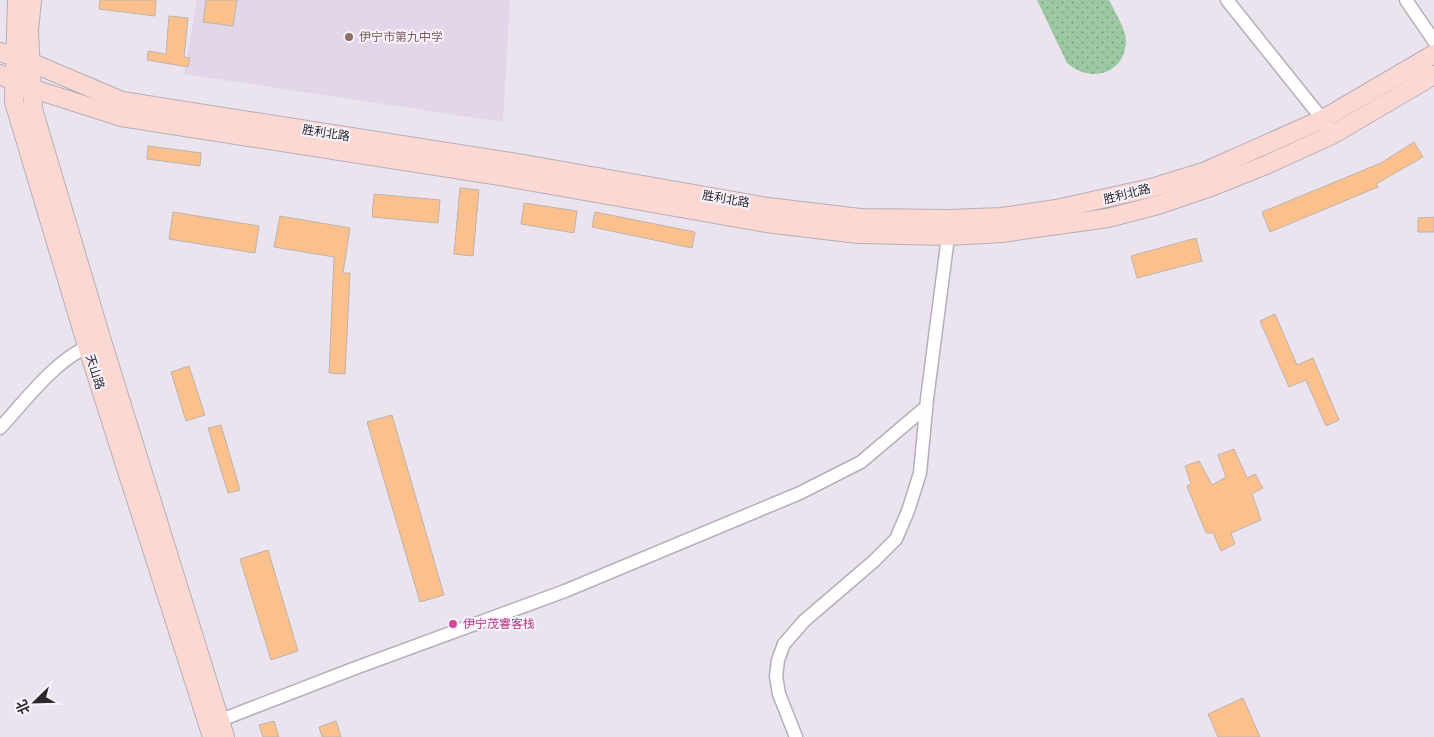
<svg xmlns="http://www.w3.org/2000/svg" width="1434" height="737" font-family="Rubik,'Noto Sans SC',sans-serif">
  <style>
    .built { fill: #e1d7e8 }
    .grass { fill: url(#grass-dots) }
    .building { fill: #fcc08d; stroke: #bdb4ac }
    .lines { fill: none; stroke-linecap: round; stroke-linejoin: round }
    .street-casing { stroke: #b5afb9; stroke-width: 15 }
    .secondary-casing { stroke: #b5afb9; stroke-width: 20 }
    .street { stroke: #fff; stroke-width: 12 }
    .secondary { stroke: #fcd8d2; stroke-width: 18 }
    .education-dot { fill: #8d6e63; stroke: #f8f2fc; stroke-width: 2 }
    .hotel-dot { fill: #d1479c; stroke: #f8f2fc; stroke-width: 2 }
    .labels { text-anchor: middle; stroke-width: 4; stroke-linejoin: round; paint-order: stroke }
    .education-label { font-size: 12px; fill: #785e54; stroke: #f8f2fc; text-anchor: start }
    .street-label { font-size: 12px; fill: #2a282c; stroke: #f8f2fc }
    .hotel-label { font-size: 12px; fill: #b23c85; stroke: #f8f2fc; text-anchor: start }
  </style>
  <defs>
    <pattern id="grass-dots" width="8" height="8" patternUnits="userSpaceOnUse" patternTransform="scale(1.25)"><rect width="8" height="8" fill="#9cc9a1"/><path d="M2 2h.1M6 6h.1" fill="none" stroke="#7fa383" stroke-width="1.8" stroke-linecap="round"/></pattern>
  </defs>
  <rect width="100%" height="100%" fill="#ebe4ef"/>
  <path class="built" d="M 197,0 L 510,0 L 503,122 L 184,74 Z"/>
  <path class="grass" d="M 1037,0 L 1109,0 C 1114,10 1126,30 1126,40 C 1126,74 1090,84 1067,63 Z"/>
  <path class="building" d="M 100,0 L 156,0 L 155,16 L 99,9 Z
    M 206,0 L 237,0 L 233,26 L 203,22 Z
    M 169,16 L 188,18 L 184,57 L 190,58 L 188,67 L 147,60 L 148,51 L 166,54 Z
    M 1414,142 L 1423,157 L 1376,184 L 1378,187 L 1270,232 L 1262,212 L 1381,163 Z
    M 148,146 L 201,153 L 200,166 L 147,159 Z
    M 460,188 L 479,190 L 473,256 L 454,254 Z
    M 374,194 L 440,200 L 438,223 L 372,217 Z
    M 524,203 L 577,211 L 574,233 L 521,224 Z
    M 173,212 L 259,226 L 255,253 L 169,239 Z
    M 595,212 L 695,232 L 692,248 L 592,227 Z
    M 280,216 L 350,228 L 343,273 L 350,273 L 345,374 L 329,373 L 334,257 L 274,247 Z
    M 1434,217 L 1434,232 L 1418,232 L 1418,218 Z
    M 1196,238 L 1202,261 L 1137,278 L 1131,256 Z
    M 1275,314 L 1297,365 L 1313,358 L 1339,420 L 1326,426 L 1306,380 L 1289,387 L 1260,321 Z
    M 189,366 L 205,415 L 186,421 L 171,372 Z
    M 392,415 L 444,595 L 420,602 L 367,422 Z
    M 221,425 L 240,490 L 228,493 L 208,428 Z
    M 1234,449 L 1247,478 L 1255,474 L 1263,488 L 1252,494 L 1261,520 L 1231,533 L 1235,544 L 1221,551 L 1213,533 L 1206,533 L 1187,486 L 1191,484 L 1185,466 L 1199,461 L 1212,485 L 1226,477 L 1218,455 Z
    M 268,550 L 298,651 L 271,660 L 240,559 Z
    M 1243,698 L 1260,737 L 1218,737 L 1208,714 Z
    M 274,721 L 279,737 L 263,737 L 259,725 Z
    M 336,721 L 341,737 L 322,737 L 319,727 Z"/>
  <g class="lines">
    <defs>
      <path id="street" d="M 1227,0 L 1327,125
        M 1406,0 L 1434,41
        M 0,428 C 26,400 59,355 95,344
        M 213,723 L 358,667 L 565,591 L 800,493 L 861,462 L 926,407
        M 796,737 L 779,694 L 776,676 L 778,660 L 784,644 L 804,621 L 874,561 L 896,539 L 908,511 L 920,473 L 927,399 L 949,229"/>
      <path id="secondary" d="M 17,0 L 14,102 L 87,346 L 212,737
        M 32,0 L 29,31 L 33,109 L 102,341 L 225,737
        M 0,52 L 30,62 L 122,101 L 511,162 L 768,207 L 860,218 L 949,219 L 1002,217 L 1056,209 L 1151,188 L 1206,171 L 1323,119 L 1434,54
        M 0,74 L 15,83 L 121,117 L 512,178 L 766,223 L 858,234 L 949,236 L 1002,233 L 1108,218 L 1158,205 L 1211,187 L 1266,165 L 1332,135 L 1434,75"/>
    </defs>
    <use href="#street" class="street-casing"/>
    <use href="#secondary" class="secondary-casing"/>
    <use href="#street" class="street"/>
    <use href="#secondary" class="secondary"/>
  </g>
  <circle class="education-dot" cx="349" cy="37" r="5"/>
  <circle class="hotel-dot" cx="453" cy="624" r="5"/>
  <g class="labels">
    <g class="education-label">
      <text x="359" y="41">伊宁市第九中学</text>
    </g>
    <g class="street-label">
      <text transform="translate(326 133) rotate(9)" y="4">胜利北路</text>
      <text transform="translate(1127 194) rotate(-14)" y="4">胜利北路</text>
      <text transform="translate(726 199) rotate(10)" y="4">胜利北路</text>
      <text transform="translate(95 372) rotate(72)" y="4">天山路</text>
    </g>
    <g class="hotel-label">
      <text x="463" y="628">伊宁茂睿客栈</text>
    </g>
  </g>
  <g transform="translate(35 702) rotate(247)" stroke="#f8f2fc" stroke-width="4" paint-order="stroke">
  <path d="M0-4L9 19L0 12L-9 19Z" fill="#2a282c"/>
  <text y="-8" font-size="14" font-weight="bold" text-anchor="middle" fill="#2a282c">北</text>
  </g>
</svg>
